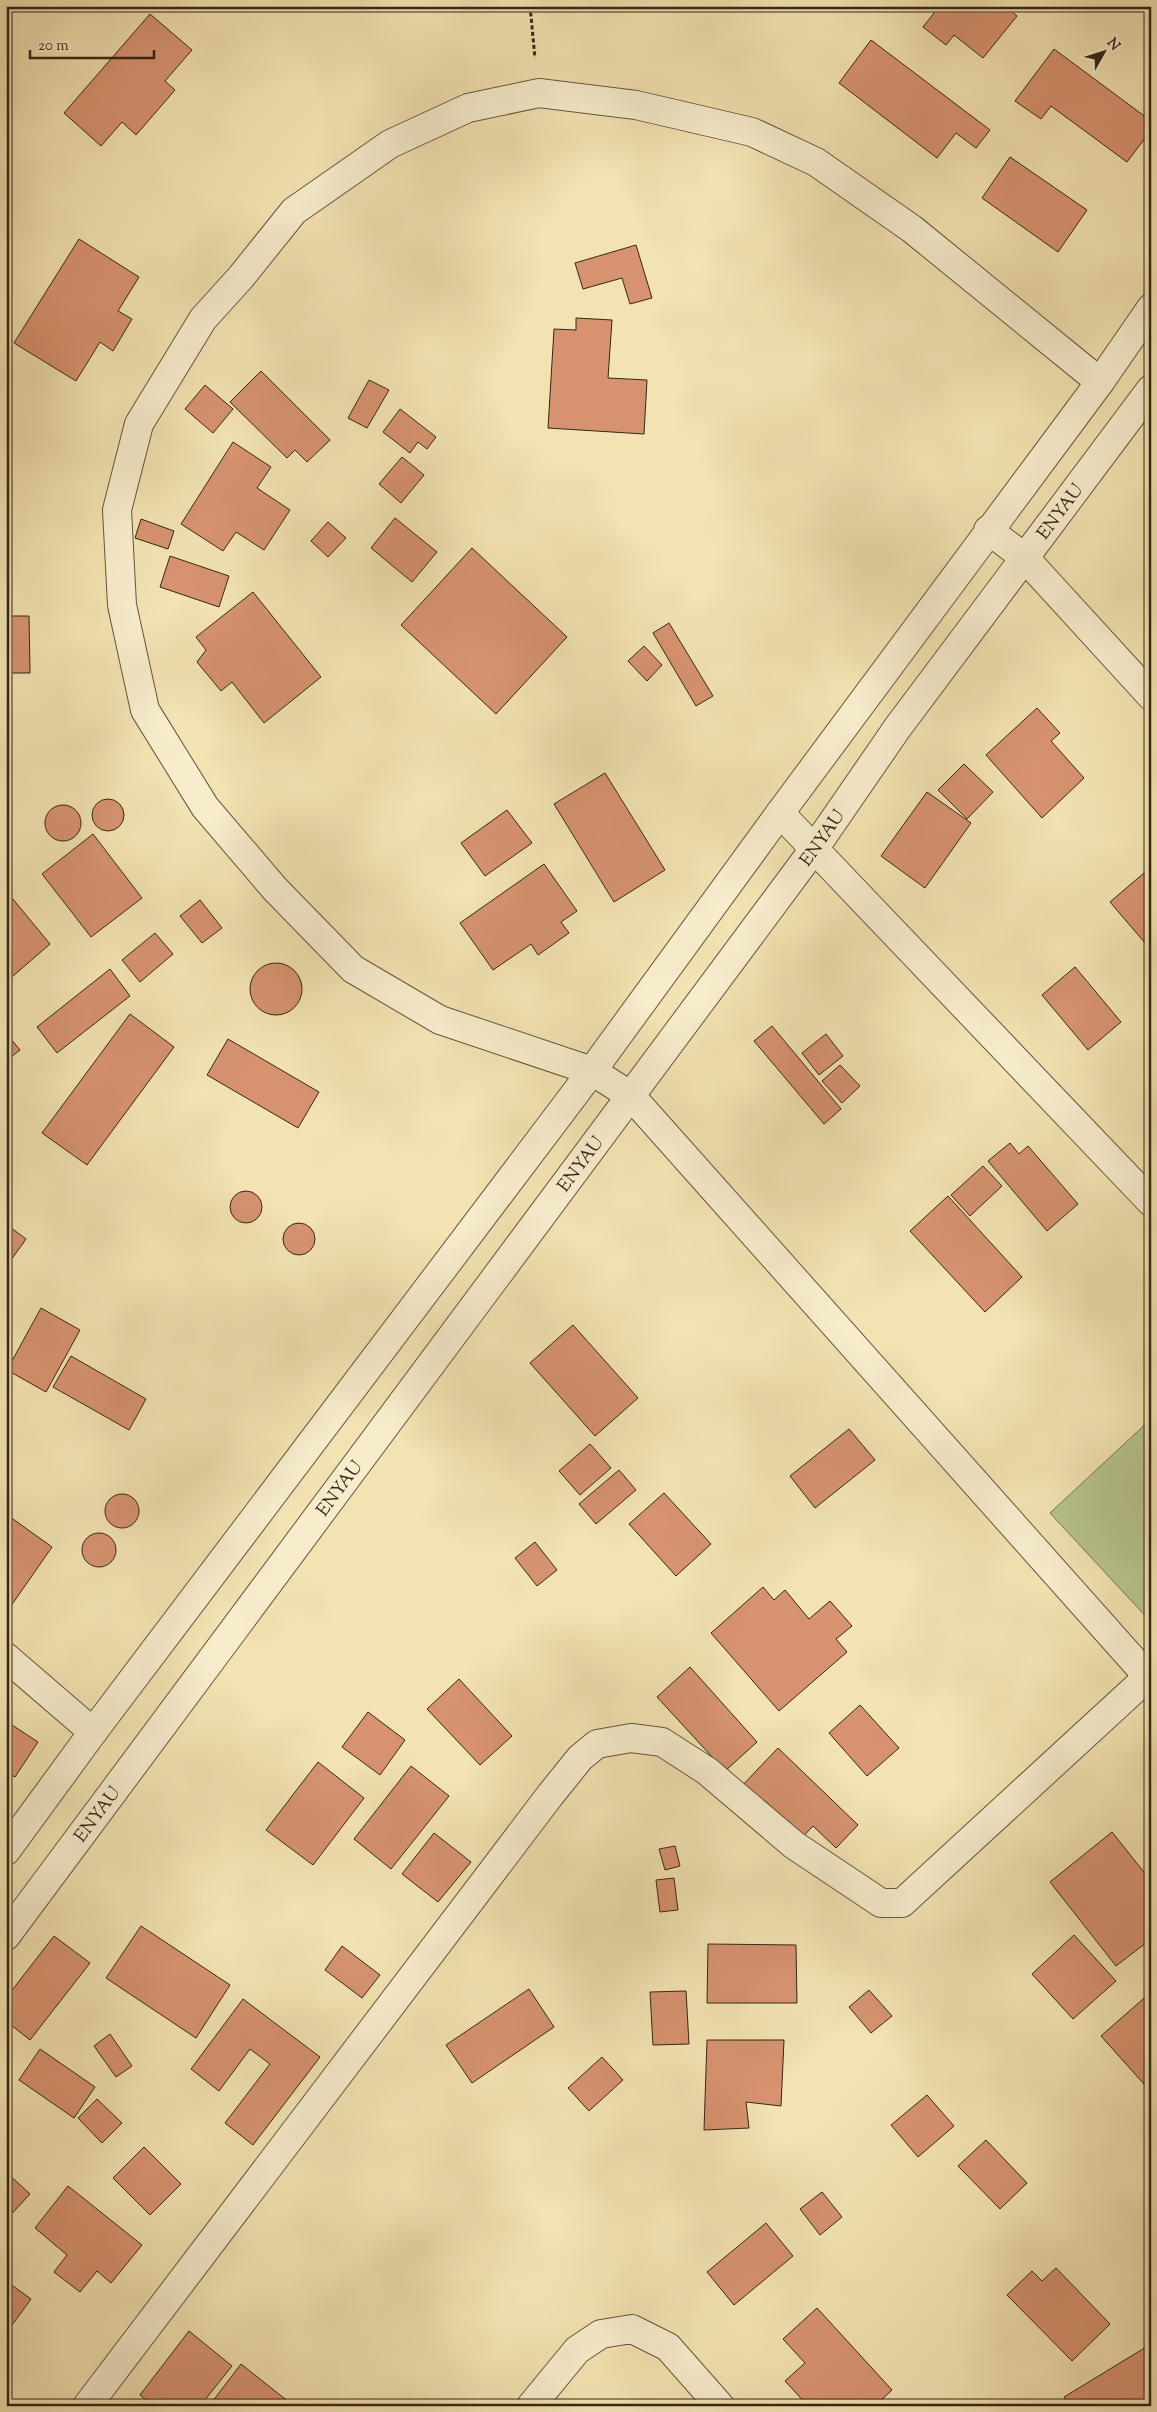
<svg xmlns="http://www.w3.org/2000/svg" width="1157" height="2412" font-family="'Sorts Mill Goudy',serif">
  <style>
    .green { fill: #b7c48f; stroke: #767552 }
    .building { fill: #d79370; stroke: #352616 }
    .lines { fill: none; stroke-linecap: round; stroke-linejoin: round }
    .minor-casing { stroke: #64553d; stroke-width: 30 }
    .tertiary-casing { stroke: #64553d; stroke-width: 30 }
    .path { stroke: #352616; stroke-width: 3; stroke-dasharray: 4 2.5; stroke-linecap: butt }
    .minor { stroke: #f7edcd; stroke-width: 28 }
    .tertiary { stroke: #f7edcd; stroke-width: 28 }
    .labels { text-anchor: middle; stroke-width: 5; stroke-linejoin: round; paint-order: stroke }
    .street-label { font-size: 18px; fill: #352616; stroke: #f7edcd }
  </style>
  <rect width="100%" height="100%" fill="#f3e3b2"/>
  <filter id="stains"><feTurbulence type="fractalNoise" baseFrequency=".004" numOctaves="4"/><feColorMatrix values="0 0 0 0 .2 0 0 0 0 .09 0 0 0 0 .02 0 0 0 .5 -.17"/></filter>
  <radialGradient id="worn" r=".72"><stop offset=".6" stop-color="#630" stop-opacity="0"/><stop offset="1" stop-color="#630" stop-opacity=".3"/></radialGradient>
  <path class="green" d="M 1151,1419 L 1151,1622 L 1050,1513 Z"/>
  <path class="building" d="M 926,6 L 1005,6 L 1017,16 L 983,58 L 954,35 L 946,45 L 923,27 L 934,13 Z
    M 150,14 L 192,50 L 165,81 L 175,90 L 136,135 L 122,122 L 101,146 L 64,113 Z
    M 871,40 L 990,130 L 976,148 L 956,133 L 937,158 L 839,83 Z
    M 1054,49 L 1151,121 L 1151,130 L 1127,162 L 1051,106 L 1041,119 L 1015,101 Z
    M 1010,157 L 1087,210 L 1058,252 L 982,198 Z
    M 79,239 L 139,277 L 118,311 L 132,319 L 113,351 L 100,342 L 76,381 L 14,343 Z
    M 636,245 L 652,298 L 630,304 L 622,278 L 583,289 L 575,263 Z
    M 576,318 L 612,320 L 608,378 L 647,380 L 644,434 L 548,428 L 554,329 L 576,330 Z
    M 261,371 L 330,440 L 307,462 L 295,450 L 287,458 L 230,402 Z
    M 369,380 L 389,390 L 367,428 L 348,418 Z
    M 205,385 L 233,409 L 213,433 L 185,409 Z
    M 400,409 L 436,437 L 427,449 L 418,442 L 410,453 L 383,432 Z
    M 233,442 L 271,467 L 257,488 L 290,510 L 264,550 L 236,532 L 223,551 L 181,524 Z
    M 402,457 L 424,475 L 401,503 L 379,484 Z
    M 395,518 L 437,552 L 412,582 L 371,548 Z
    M 141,519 L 174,531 L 168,549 L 135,538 Z
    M 328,522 L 346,538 L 328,557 L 311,541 Z
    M 472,548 L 567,637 L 496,714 L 401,625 Z
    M 170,556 L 229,576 L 219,607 L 160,587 Z
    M 253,592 L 321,677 L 264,723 L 232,682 L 221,691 L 197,662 L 206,650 L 196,637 Z
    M 6,616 L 29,616 L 30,673 L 6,673 Z
    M 669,623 L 713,696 L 696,706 L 653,633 Z
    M 644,646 L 662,665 L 647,681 L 628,661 Z
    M 1037,708 L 1060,733 L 1051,741 L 1084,778 L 1042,818 L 986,755 Z
    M 964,764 L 993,792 L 967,819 L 938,790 Z
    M 605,773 L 665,870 L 614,902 L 554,804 Z
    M 927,792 L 971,823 L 925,888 L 881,856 Z
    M92 815a16 16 0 1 1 32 0a16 16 0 1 1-32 0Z
    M45 823a18 18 0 1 1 36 0a18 18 0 1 1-36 0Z
    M 507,810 L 532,843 L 485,876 L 461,843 Z
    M 93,834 L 142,898 L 91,937 L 42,874 Z
    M 544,864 L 577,911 L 561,922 L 569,933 L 538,955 L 531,944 L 493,970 L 460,923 Z
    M 1151,867 L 1151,950 L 1110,902 Z
    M 12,898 L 50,944 L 6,982 L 6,903 Z
    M 200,900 L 222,928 L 202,943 L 180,916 Z
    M 155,933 L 173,954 L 140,982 L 122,960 Z
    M250 989a26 26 0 1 1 52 0a26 26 0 1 1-52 0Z
    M 1075,967 L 1121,1022 L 1088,1050 L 1042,995 Z
    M 110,969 L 130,996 L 57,1053 L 37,1027 Z
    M 130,1014 L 174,1047 L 87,1165 L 42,1133 Z
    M 772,1026 L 841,1109 L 824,1124 L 754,1041 Z
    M 6,1033 L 20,1050 L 6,1061 Z
    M 826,1034 L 843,1056 L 819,1075 L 802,1053 Z
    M 228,1039 L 319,1092 L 298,1128 L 207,1075 Z
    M 840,1065 L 860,1086 L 842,1103 L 822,1081 Z
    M 1010,1143 L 1019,1154 L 1028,1146 L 1078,1204 L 1047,1231 L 988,1161 Z
    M 983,1166 L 1002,1186 L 970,1216 L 951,1195 Z
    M230 1207a16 16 0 1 1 32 0a16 16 0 1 1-32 0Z
    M 948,1196 L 1022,1277 L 985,1312 L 910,1231 Z
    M283 1239a16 16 0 1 1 32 0a16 16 0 1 1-32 0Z
    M 6,1224 L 26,1239 L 6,1267 Z
    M 41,1308 L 80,1330 L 46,1392 L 7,1370 Z
    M 573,1325 L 638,1398 L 595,1436 L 530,1363 Z
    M 71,1356 L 146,1399 L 129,1430 L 53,1387 Z
    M 849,1429 L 875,1460 L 815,1508 L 790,1476 Z
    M 590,1444 L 611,1468 L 580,1495 L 559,1471 Z
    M 619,1470 L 636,1490 L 596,1524 L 579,1504 Z
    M 664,1493 L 711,1544 L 676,1576 L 629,1524 Z
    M105 1511a17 17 0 1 1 34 0a17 17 0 1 1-34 0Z
    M 6,1514 L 52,1547 L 6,1613 Z
    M82 1550a17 17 0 1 1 34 0a17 17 0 1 1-34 0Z
    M 535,1542 L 557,1570 L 537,1586 L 515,1558 Z
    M 763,1587 L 774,1600 L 785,1590 L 809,1619 L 830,1601 L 852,1626 L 836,1639 L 847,1652 L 779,1711 L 711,1633 Z
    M 690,1667 L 757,1742 L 725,1771 L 657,1697 Z
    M 459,1679 L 512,1736 L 480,1765 L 427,1709 Z
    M 860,1705 L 899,1748 L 867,1776 L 829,1733 Z
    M 368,1712 L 405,1740 L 380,1775 L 342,1747 Z
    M 9,1723 L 38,1742 L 15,1777 L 6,1772 L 6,1727 Z
    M 778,1748 L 858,1825 L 836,1848 L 813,1826 L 796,1844 L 739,1789 Z
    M 318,1762 L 364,1798 L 313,1865 L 266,1830 Z
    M 411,1766 L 449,1796 L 391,1869 L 354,1839 Z
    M 1112,1832 L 1151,1881 L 1151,1939 L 1116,1966 L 1050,1882 Z
    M 434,1833 L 471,1862 L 438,1902 L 402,1874 Z
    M 675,1846 L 680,1866 L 665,1870 L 659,1849 Z
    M 674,1878 L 678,1910 L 660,1912 L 656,1880 Z
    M 141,1926 L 230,1985 L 196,2038 L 106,1978 Z
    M 1074,1935 L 1116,1981 L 1073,2019 L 1032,1974 Z
    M 54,1936 L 90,1963 L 30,2040 L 6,2021 L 6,1998 Z
    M 708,1944 L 796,1945 L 797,2003 L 707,2003 Z
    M 342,1946 L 380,1975 L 362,1998 L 325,1970 Z
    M 529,1989 L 554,2027 L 472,2083 L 446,2045 Z
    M 869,1990 L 892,2016 L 871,2033 L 849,2007 Z
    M 686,1991 L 689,2044 L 653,2045 L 650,1992 Z
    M 1151,1992 L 1151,2092 L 1101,2036 Z
    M 243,1999 L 320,2057 L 253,2145 L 225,2123 L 270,2064 L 250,2049 L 219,2091 L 191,2069 Z
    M 110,2034 L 132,2066 L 116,2077 L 94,2046 Z
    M 707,2040 L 784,2040 L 781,2106 L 746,2102 L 749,2128 L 704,2130 Z
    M 40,2049 L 95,2087 L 74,2118 L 19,2080 Z
    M 602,2057 L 623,2080 L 589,2111 L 568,2088 Z
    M 927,2095 L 954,2126 L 918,2157 L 891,2125 Z
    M 97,2099 L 122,2123 L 102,2143 L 78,2118 Z
    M 986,2140 L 1027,2183 L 1000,2209 L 958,2166 Z
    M 144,2147 L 181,2184 L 150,2215 L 113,2178 Z
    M 6,2172 L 30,2194 L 6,2220 Z
    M 68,2186 L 142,2245 L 111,2283 L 97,2271 L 80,2292 L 54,2272 L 67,2255 L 35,2228 Z
    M 822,2192 L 842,2217 L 820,2235 L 800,2209 Z
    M 766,2223 L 793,2256 L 734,2305 L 707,2272 Z
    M 1056,2268 L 1110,2324 L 1072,2361 L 1007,2295 L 1032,2271 L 1042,2281 Z
    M 6,2281 L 31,2299 L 7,2332 L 6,2331 Z
    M 817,2308 L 892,2390 L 875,2406 L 844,2406 L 841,2403 L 838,2406 L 808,2406 L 785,2381 L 805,2363 L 783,2339 Z
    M 189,2331 L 232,2366 L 200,2406 L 153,2406 L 140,2395 Z
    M 1151,2344 L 1151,2402 L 1145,2406 L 1070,2406 L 1064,2397 Z
    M 241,2364 L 294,2406 L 209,2406 Z"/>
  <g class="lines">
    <defs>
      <path id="minor" d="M 1100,382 L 912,229 L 816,162 L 752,132 L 636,105 L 539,93 L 468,108 L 390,144 L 294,211 L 241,277 L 203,319 L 139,424 L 117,510 L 122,605 L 145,710 L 205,807 L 275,889 L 353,969 L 440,1020 L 592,1071 L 631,1096 L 1151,1680
        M 988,530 L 1024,557 L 1151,696
        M 780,813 L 1151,1202
        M 6,1657 L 93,1732
        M 87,2406 L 551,1794 L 580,1758 L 597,1744 L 631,1738 L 662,1742 L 707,1771 L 794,1845 L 881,1903 L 902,1903 L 1151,1674
        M 531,2406 L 577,2350 L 601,2334 L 632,2329 L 668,2347 L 720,2406"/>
      <g id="tertiary">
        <path d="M 6,1851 L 93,1732 L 592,1071 L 780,813 L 1100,382 L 1151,308"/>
        <path id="s1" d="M 6,1936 L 814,849 L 898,727 L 1151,389"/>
      </g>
    </defs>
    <use href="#minor" class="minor-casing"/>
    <use href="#tertiary" class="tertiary-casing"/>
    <path class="path" d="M 530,6 L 535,58"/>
    <use href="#minor" class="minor"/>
    <use href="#tertiary" class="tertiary"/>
  </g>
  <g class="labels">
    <g class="street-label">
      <text dy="6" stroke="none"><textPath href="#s1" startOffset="1772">ENYAU</textPath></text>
      <text dy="6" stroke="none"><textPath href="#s1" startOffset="1368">ENYAU</textPath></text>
      <text dy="6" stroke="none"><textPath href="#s1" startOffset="962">ENYAU</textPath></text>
      <text dy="6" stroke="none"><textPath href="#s1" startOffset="558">ENYAU</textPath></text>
      <text dy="6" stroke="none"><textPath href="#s1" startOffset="152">ENYAU</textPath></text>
    </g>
  </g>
  <rect width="1157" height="2412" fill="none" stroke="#f3e3b2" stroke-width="25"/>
  <rect x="8" y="8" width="1142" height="2397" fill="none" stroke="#352616" stroke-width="2.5"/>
  <rect x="12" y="12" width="1132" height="2387" fill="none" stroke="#352616"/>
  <g transform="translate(1104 52) rotate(51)" stroke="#f7edcd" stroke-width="4" paint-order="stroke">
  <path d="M0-4L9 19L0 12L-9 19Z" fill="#352616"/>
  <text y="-8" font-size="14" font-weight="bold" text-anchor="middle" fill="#352616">N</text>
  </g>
  <path d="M30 50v8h124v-8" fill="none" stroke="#352616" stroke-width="2.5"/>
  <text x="38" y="50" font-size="15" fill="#352616" stroke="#f7edcd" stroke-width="4" paint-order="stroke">20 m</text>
  <rect width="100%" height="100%" filter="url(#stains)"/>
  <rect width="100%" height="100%" fill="url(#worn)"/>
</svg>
